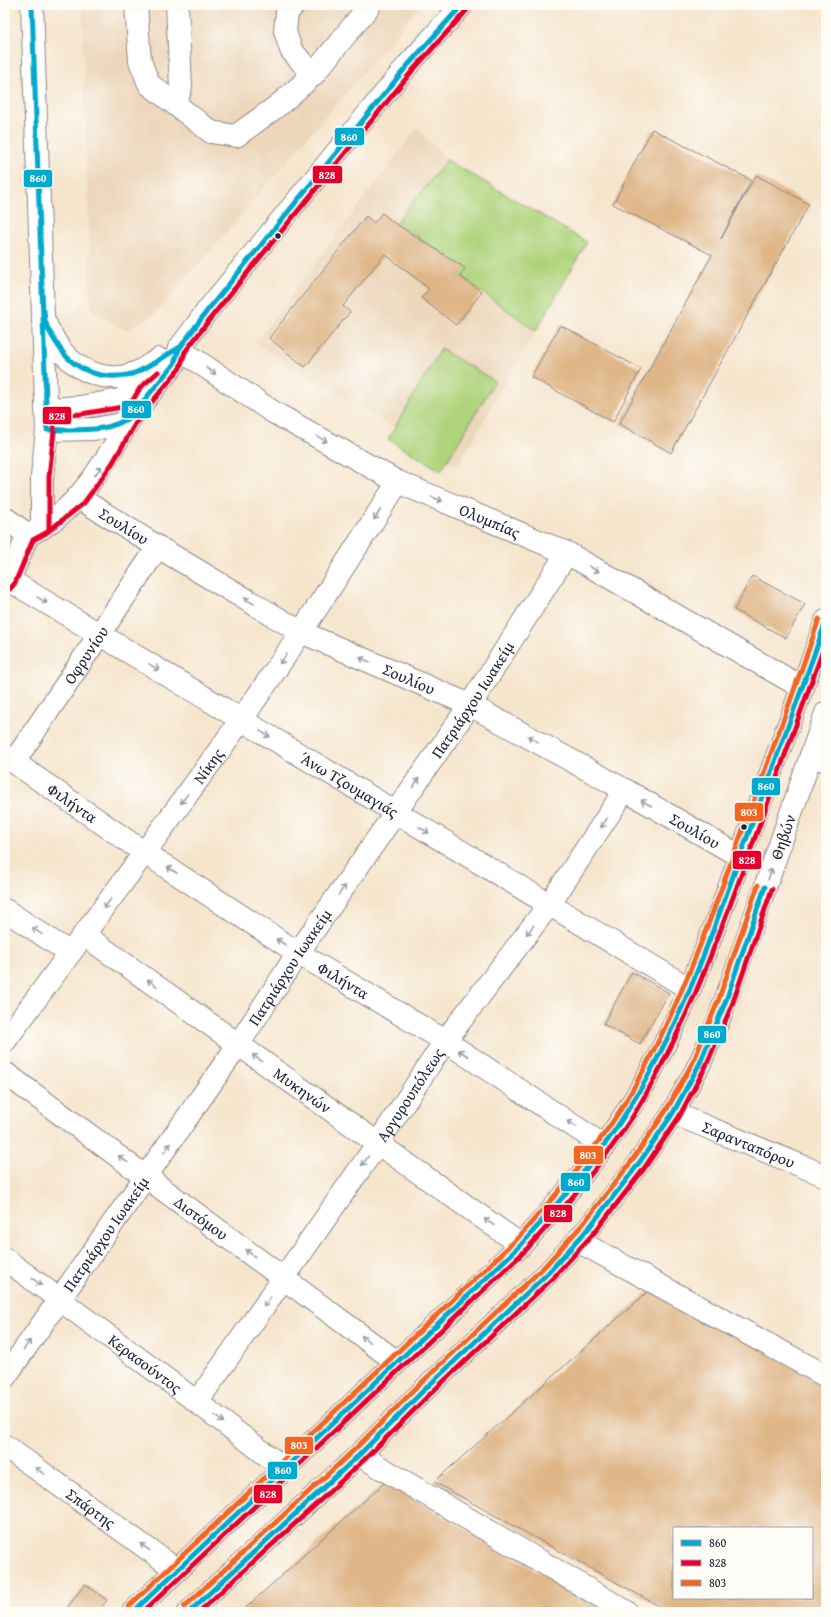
<svg xmlns="http://www.w3.org/2000/svg" width="831" height="1617" font-family="'Gentium Book Plus',serif">
  <style>
    .built { fill: #edd7bb }
    .green { fill: #afd37c; stroke: #687a5c }
    .building { fill: #dfb688; fill-rule: evenodd }
    .lines { fill: none; stroke-linecap: round; stroke-linejoin: round }
    .minor-casing { stroke: #8c8484; stroke-width: 24 }
    .major-casing { stroke: #8c8484; stroke-width: 24 }
    .minor { stroke: #fff; stroke-width: 22 }
    .major { stroke: #fff; stroke-width: 22 }
    .bus-1-casing { stroke: #fdfcf7; stroke-width: 8 }
    .bus-2-casing { stroke: #fdfcf7; stroke-width: 8 }
    .bus-3-casing { stroke: #fdfcf7; stroke-width: 8 }
    .bus-1 { stroke: #00a9ce; stroke-width: 5 }
    .bus-2 { stroke: #e4002b; stroke-width: 5 }
    .bus-3 { stroke: #f26522; stroke-width: 5 }
    .oneway { stroke: #9c9ca7 }
    .bus-dot { fill: #22223b; stroke: #fdfcf7; stroke-width: 1.5 }
    .labels { text-anchor: middle; stroke-width: 4; stroke-linejoin: round; paint-order: stroke }
    .street-label { font-size: 16px; fill: #22223b; stroke: #fdfcf7 }
    .line-badge { stroke: #fdfcf7; stroke-width: 1.5 }
    .badge-label { font-size: 11px; text-anchor: middle; font-weight: bold; fill: #fff }
  </style>
  <rect width="100%" height="100%" fill="#fdfcf7"/>
  <filter id="ink" filterUnits="userSpaceOnUse"><feTurbulence type="fractalNoise" baseFrequency=".025" numOctaves="2"/><feDisplacementMap in="SourceGraphic" scale="8" xChannelSelector="R" yChannelSelector="G"/><feConvolveMatrix kernelMatrix="1 2 1 2 8 2 1 2 1" color-interpolation-filters="sRGB"/></filter>
  <filter id="wash" filterUnits="userSpaceOnUse"><feTurbulence type="fractalNoise" baseFrequency=".012" numOctaves="4" result="noise"/><feDisplacementMap in="SourceGraphic" scale="16" xChannelSelector="R" yChannelSelector="G"/><feGaussianBlur stdDeviation="0.9" result="paint"/><feColorMatrix in="noise" values="0 0 0 0 0 0 0 0 0 0 0 0 0 0 0 0 0 1.4 0 .05"/><feComposite in="paint" operator="in"/></filter>
  <g filter="url(#wash)">
    <rect width="100%" height="100%" fill="#f6e5cd"/>
    <path class="built" d="M 82,5 L 421,5 L 193,271 L 151,317 L 125,330 L 91,310 Z
      M 417,128 L 447,160 L 587,242 L 458,466 L 255,344 Z"/>
    <path class="green" d="M 447,160 L 587,242 L 536,331 L 460,276 L 464,268 L 396,223 Z
      M 441,349 L 495,381 L 441,471 L 388,439 Z"/>
    <g id="blocks">
      <path class="building" d="M 652,129 L 751,180 L 721,239 L 756,175 L 809,204 L 671,453 L 619,424 L 712,255 L 613,204 Z
        M 382,213 L 393,222 L 465,268 L 460,276 L 482,292 L 456,325 L 421,298 L 429,289 L 385,254 L 343,306 L 350,312 L 305,367 L 269,338 L 366,216 L 374,223 Z
        M 560,325 L 641,369 L 613,422 L 531,377 Z
        M 752,576 L 805,604 L 786,638 L 734,610 Z
        M 632,972 L 669,993 L 640,1044 L 603,1024 Z
        M 654,1286 L 826,1380 L 826,1612 L 670,1612 L 434,1482 ZM 674,1528 L 812,1528 L 812,1598 L 674,1598 Z
        M 385,1482 L 607,1612 L 241,1612 Z
        M 85,1584 L 107,1600 L 98,1612 L 64,1612 Z"/>
    </g>
  </g>
  <g filter="url(#ink)">
    <use href="#blocks" fill-opacity="0" stroke="#8c8484" stroke-width="1"/>
    <g class="lines">
      <defs>
        <g id="minor">
          <path d="M 136,5 L 140,61 L 149,84 L 211,132 L 236,136 L 280,104 L 313,75 L 370,5"/>
          <path d="M 294,5 L 287,12 L 285,31 L 291,50 L 313,75"/>
          <path d="M 176,104 L 181,87 L 177,5"/>
          <path id="s1" d="M 179,349 L 273,412 L 398,482 L 567,553 L 803,688"/>
          <path d="M 46,409 L 80,407 L 120,400 L 128,395 L 135,384 L 146,375 L 155,365"/>
          <path d="M 47,430 L 94,429 L 117,425 L 124,422 L 132,415 L 174,364 L 179,349 L 207,311 L 408,65 L 462,5"/>
          <path id="s2" d="M 79,498 L 158,547 L 301,632 L 470,705 L 625,790 L 741,857"/>
          <path d="M 5,518 L 28,535"/>
          <path id="s3" d="M 9,580 L 690,989"/>
          <path d="M 811,755 L 826,761"/>
          <path id="s4" d="M 5,756 L 145,853 L 298,953 L 445,1041 L 604,1146"/>
          <path id="s5" d="M 14,762 L 158,547"/>
          <path d="M 5,910 L 70,953"/>
          <path id="s6" d="M 84,935 L 521,1245"/>
          <path id="s7" d="M 5,1041 C 84,934 164,828 241,720 C 296,642 347,562 398,482"/>
          <path id="s8" d="M 5,1073 L 397,1362"/>
          <path id="s9" d="M 673,1113 L 826,1176"/>
          <path d="M 578,1241 L 826,1376"/>
          <path id="s10" d="M 5,1259 L 197,1402 L 285,1469"/>
          <path id="s11" d="M 5,1377 L 238,1045 L 298,953 L 470,705 L 567,553"/>
          <path id="s12" d="M 197,1402 L 378,1143 L 445,1041 L 549,905 L 625,790"/>
          <path id="s13" d="M 5,1446 L 177,1570"/>
          <path d="M 359,1455 L 627,1612"/>
        </g>
        <g id="major">
          <path d="M 32,5 L 47,430 L 42,477 L 42,528"/>
          <path d="M 45,323 C 51,334 56,346 65,355 C 83,374 112,384 138,372 C 145,369 152,363 159,359"/>
          <path d="M 5,585 L 9,580 L 28,535 C 78,512 106,461 132,415"/>
          <path d="M 133,1612 L 521,1245 C 564,1197 607,1148 639,1092 C 687,1010 718,918 750,830 C 775,760 802,691 826,621"/>
          <path id="s14" d="M 189,1612 L 359,1455 L 423,1391 L 548,1273 L 588,1229 L 637,1166 L 673,1113 L 700,1063 L 719,1019 L 826,713"/>
        </g>
      </defs>
      <use href="#minor" class="minor-casing"/>
      <use href="#major" class="major-casing"/>
      <use href="#minor" class="minor"/>
      <use href="#major" class="major"/>
      <defs>
        <path id="bus-1" d="M 32,5 L 47,430 C 75,429 110,434 132,415 L 174,364 L 179,349 L 207,311 L 408,65 L 462,5
          M 44,311 C 44,326 51,334 59,347 C 74,371 104,381 132,374 C 143,371 169,354 180,347
          M 133,1612 L 521,1245 C 558,1203 596,1161 626,1113 C 679,1030 712,935 745,843 C 772,769 800,695 826,621
          M 189,1612 L 359,1455 L 423,1391 L 548,1273 L 588,1229 L 637,1166 L 673,1113 L 700,1063 L 725,1003 L 765,887"/>
        <path id="bus-2" d="M 49,528 L 49,477 L 54,431 L 53,416 L 81,414 L 123,407 L 133,400 L 140,388 L 158,372
          M 10,589 L 15,583 L 33,540 L 46,533 L 84,503 L 112,464 L 138,419 L 180,368 L 185,352 L 213,315 L 413,70 L 467,10
          M 143,1612 L 526,1250 C 564,1208 602,1164 633,1116 C 685,1032 718,938 752,846 C 776,778 802,710 826,642
          M 199,1612 L 364,1460 L 428,1396 L 553,1278 L 594,1233 L 643,1170 L 679,1117 L 706,1066 L 732,1005 L 772,889"/>
        <path id="bus-3" d="M 128,1607 L 516,1240 C 553,1198 591,1156 621,1109 C 673,1025 706,932 739,840 C 766,766 794,693 819,619
          M 184,1607 L 354,1450 L 418,1386 L 543,1268 L 583,1224 L 631,1162 L 667,1109 L 694,1060 L 718,1001 L 758,885"/>
      </defs>
      <use href="#bus-1" class="bus-1-casing"/>
      <use href="#bus-2" class="bus-2-casing"/>
      <use href="#bus-3" class="bus-3-casing"/>
      <use href="#bus-1" class="bus-1"/>
      <use href="#bus-2" class="bus-2"/>
      <use href="#bus-3" class="bus-3"/>
    </g>
    <defs><path id="oneway-shaft" d="M-6 0H5M1.5-3L5.5 0L1.5 3" fill="none" stroke-width="1.6" stroke-linecap="round" stroke-linejoin="round"/></defs>
    <g class="oneway">
      <use href="#oneway-shaft" transform="translate(211 371) rotate(34)"/>
      <use href="#oneway-shaft" transform="translate(322 439) rotate(29)"/>
      <use href="#oneway-shaft" transform="translate(98 471) rotate(-55)"/>
      <use href="#oneway-shaft" transform="translate(437 499) rotate(23)"/>
      <use href="#oneway-shaft" transform="translate(377 515) rotate(123)"/>
      <use href="#oneway-shaft" transform="translate(594 569) rotate(30)"/>
      <use href="#oneway-shaft" transform="translate(42 600) rotate(31)"/>
      <use href="#oneway-shaft" transform="translate(249 601) rotate(-149)"/>
      <use href="#oneway-shaft" transform="translate(283 659) rotate(125)"/>
      <use href="#oneway-shaft" transform="translate(365 660) rotate(-157)"/>
      <use href="#oneway-shaft" transform="translate(154 667) rotate(31)"/>
      <use href="#oneway-shaft" transform="translate(265 734) rotate(31)"/>
      <use href="#oneway-shaft" transform="translate(533 739) rotate(-151)"/>
      <use href="#oneway-shaft" transform="translate(416 783) rotate(-55)"/>
      <use href="#oneway-shaft" transform="translate(184 799) rotate(126)"/>
      <use href="#oneway-shaft" transform="translate(646 803) rotate(-150)"/>
      <use href="#oneway-shaft" transform="translate(604 823) rotate(124)"/>
      <use href="#oneway-shaft" transform="translate(424 830) rotate(31)"/>
      <use href="#oneway-shaft" transform="translate(172 870) rotate(-147)"/>
      <use href="#oneway-shaft" transform="translate(770 874) rotate(-71)"/>
      <use href="#oneway-shaft" transform="translate(342 890) rotate(-55)"/>
      <use href="#oneway-shaft" transform="translate(107 904) rotate(127)"/>
      <use href="#oneway-shaft" transform="translate(530 930) rotate(128)"/>
      <use href="#oneway-shaft" transform="translate(37 931) rotate(-146)"/>
      <use href="#oneway-shaft" transform="translate(281 942) rotate(-147)"/>
      <use href="#oneway-shaft" transform="translate(152 983) rotate(-145)"/>
      <use href="#oneway-shaft" transform="translate(463 1053) rotate(-147)"/>
      <use href="#oneway-shaft" transform="translate(257 1058) rotate(-145)"/>
      <use href="#oneway-shaft" transform="translate(572 1124) rotate(-147)"/>
      <use href="#oneway-shaft" transform="translate(167 1148) rotate(-55)"/>
      <use href="#oneway-shaft" transform="translate(123 1159) rotate(-144)"/>
      <use href="#oneway-shaft" transform="translate(365 1161) rotate(125)"/>
      <use href="#oneway-shaft" transform="translate(489 1222) rotate(-145)"/>
      <use href="#oneway-shaft" transform="translate(250 1253) rotate(-143)"/>
      <use href="#oneway-shaft" transform="translate(37 1282) rotate(36)"/>
      <use href="#oneway-shaft" transform="translate(267 1302) rotate(125)"/>
      <use href="#oneway-shaft" transform="translate(366 1339) rotate(-144)"/>
      <use href="#oneway-shaft" transform="translate(27 1345) rotate(-55)"/>
      <use href="#oneway-shaft" transform="translate(219 1419) rotate(38)"/>
      <use href="#oneway-shaft" transform="translate(40 1471) rotate(-144)"/>
      <use href="#oneway-shaft" transform="translate(145 1547) rotate(-144)"/>
    </g>
  </g>
  <g class="bus-dot">
    <circle cx="278" cy="236" r="3.5"/>
    <circle cx="744" cy="827" r="3.5"/>
  </g>
  <g class="labels">
    <g class="street-label">
      <text dy="6" stroke="none"><textPath href="#s1" startOffset="356">Ολυμπίας</textPath></text>
      <text dy="6" stroke="none"><textPath href="#s2" startOffset="53">Σουλίου</textPath></text>
      <text dy="6" stroke="none"><textPath href="#s5" startOffset="129">Οφρυνίου</textPath></text>
      <text dy="6" stroke="none"><textPath href="#s2" startOffset="377">Σουλίου</textPath></text>
      <text dy="6" stroke="none"><textPath href="#s11" startOffset="823">Πατριάρχου Ιωακείμ</textPath></text>
      <text dy="6" stroke="none"><textPath href="#s7" startOffset="342">Νίκης</textPath></text>
      <text dy="6" stroke="none"><textPath href="#s3" startOffset="397">Άνω Τζουμαγιάς</textPath></text>
      <text dy="6" stroke="none"><textPath href="#s4" startOffset="82">Φιλήντα</textPath></text>
      <text dy="6" stroke="none"><textPath href="#s2" startOffset="701">Σουλίου</textPath></text>
      <text dy="6" stroke="none"><textPath href="#s14" startOffset="995">Θηβών</textPath></text>
      <text dy="6" stroke="none"><textPath href="#s11" startOffset="499">Πατριάρχου Ιωακείμ</textPath></text>
      <text dy="6" stroke="none"><textPath href="#s4" startOffset="406">Φιλήντα</textPath></text>
      <text dy="6" stroke="none"><textPath href="#s6" startOffset="268">Μυκηνών</textPath></text>
      <text dy="6" stroke="none"><textPath href="#s12" startOffset="374">Αργυρουπόλεως</textPath></text>
      <text dy="6" stroke="none"><textPath href="#s9" startOffset="82">Σαρανταπόρου</textPath></text>
      <text dy="6" stroke="none"><textPath href="#s8" startOffset="244">Διστόμου</textPath></text>
      <text dy="6" stroke="none"><textPath href="#s11" startOffset="175">Πατριάρχου Ιωακείμ</textPath></text>
      <text dy="6" stroke="none"><textPath href="#s10" startOffset="175">Κερασούντος</textPath></text>
      <text dy="6" stroke="none"><textPath href="#s13" startOffset="106">Σπάρτης</textPath></text>
    </g>
  </g>
  <g class="line-badge">
    <rect x="334" y="127" width="31" height="19" rx="4" fill="#00a9ce"/>
    <rect x="312" y="165" width="31" height="19" rx="4" fill="#e4002b"/>
    <rect x="23" y="169" width="30" height="19" rx="4" fill="#00a9ce"/>
    <rect x="121" y="400" width="31" height="19" rx="4" fill="#00a9ce"/>
    <rect x="42" y="406" width="30" height="19" rx="4" fill="#e4002b"/>
    <rect x="751" y="777" width="30" height="19" rx="4" fill="#00a9ce"/>
    <rect x="734" y="802" width="30" height="20" rx="4" fill="#f26522"/>
    <rect x="732" y="850" width="30" height="20" rx="4" fill="#e4002b"/>
    <rect x="697" y="1025" width="30" height="19" rx="4" fill="#00a9ce"/>
    <rect x="573" y="1145" width="31" height="20" rx="4" fill="#f26522"/>
    <rect x="560" y="1172" width="31" height="20" rx="4" fill="#00a9ce"/>
    <rect x="543" y="1204" width="30" height="19" rx="4" fill="#e4002b"/>
    <rect x="284" y="1436" width="30" height="19" rx="4" fill="#f26522"/>
    <rect x="267" y="1461" width="31" height="19" rx="4" fill="#00a9ce"/>
    <rect x="253" y="1484" width="30" height="20" rx="4" fill="#e4002b"/>
  </g>
  <g class="badge-label">
    <text x="349" y="141">860</text>
    <text x="327" y="179">828</text>
    <text x="38" y="182">860</text>
    <text x="136" y="413">860</text>
    <text x="57" y="420">828</text>
    <text x="766" y="790">860</text>
    <text x="749" y="816">803</text>
    <text x="747" y="864">828</text>
    <text x="712" y="1038">860</text>
    <text x="588" y="1159">803</text>
    <text x="576" y="1186">860</text>
    <text x="558" y="1217">828</text>
    <text x="299" y="1449">803</text>
    <text x="283" y="1474">860</text>
    <text x="268" y="1498">828</text>
  </g>
  <rect width="831" height="1617" fill="none" stroke="#fdfcf7" stroke-width="20"/>
  <rect x="673" y="1527" width="140" height="72" fill="#fdfcf7" stroke="#a5a5ac"/>
  <rect x="681" y="1540" width="20" height="6" fill="#00a9ce" stroke="#a5a5ac"/>
  <text x="709" y="1547" font-size="12" fill="#22223b">860</text>
  <rect x="681" y="1560" width="20" height="6" fill="#e4002b" stroke="#a5a5ac"/>
  <text x="709" y="1567" font-size="12" fill="#22223b">828</text>
  <rect x="681" y="1580" width="20" height="6" fill="#f26522" stroke="#a5a5ac"/>
  <text x="709" y="1587" font-size="12" fill="#22223b">803</text>
</svg>
